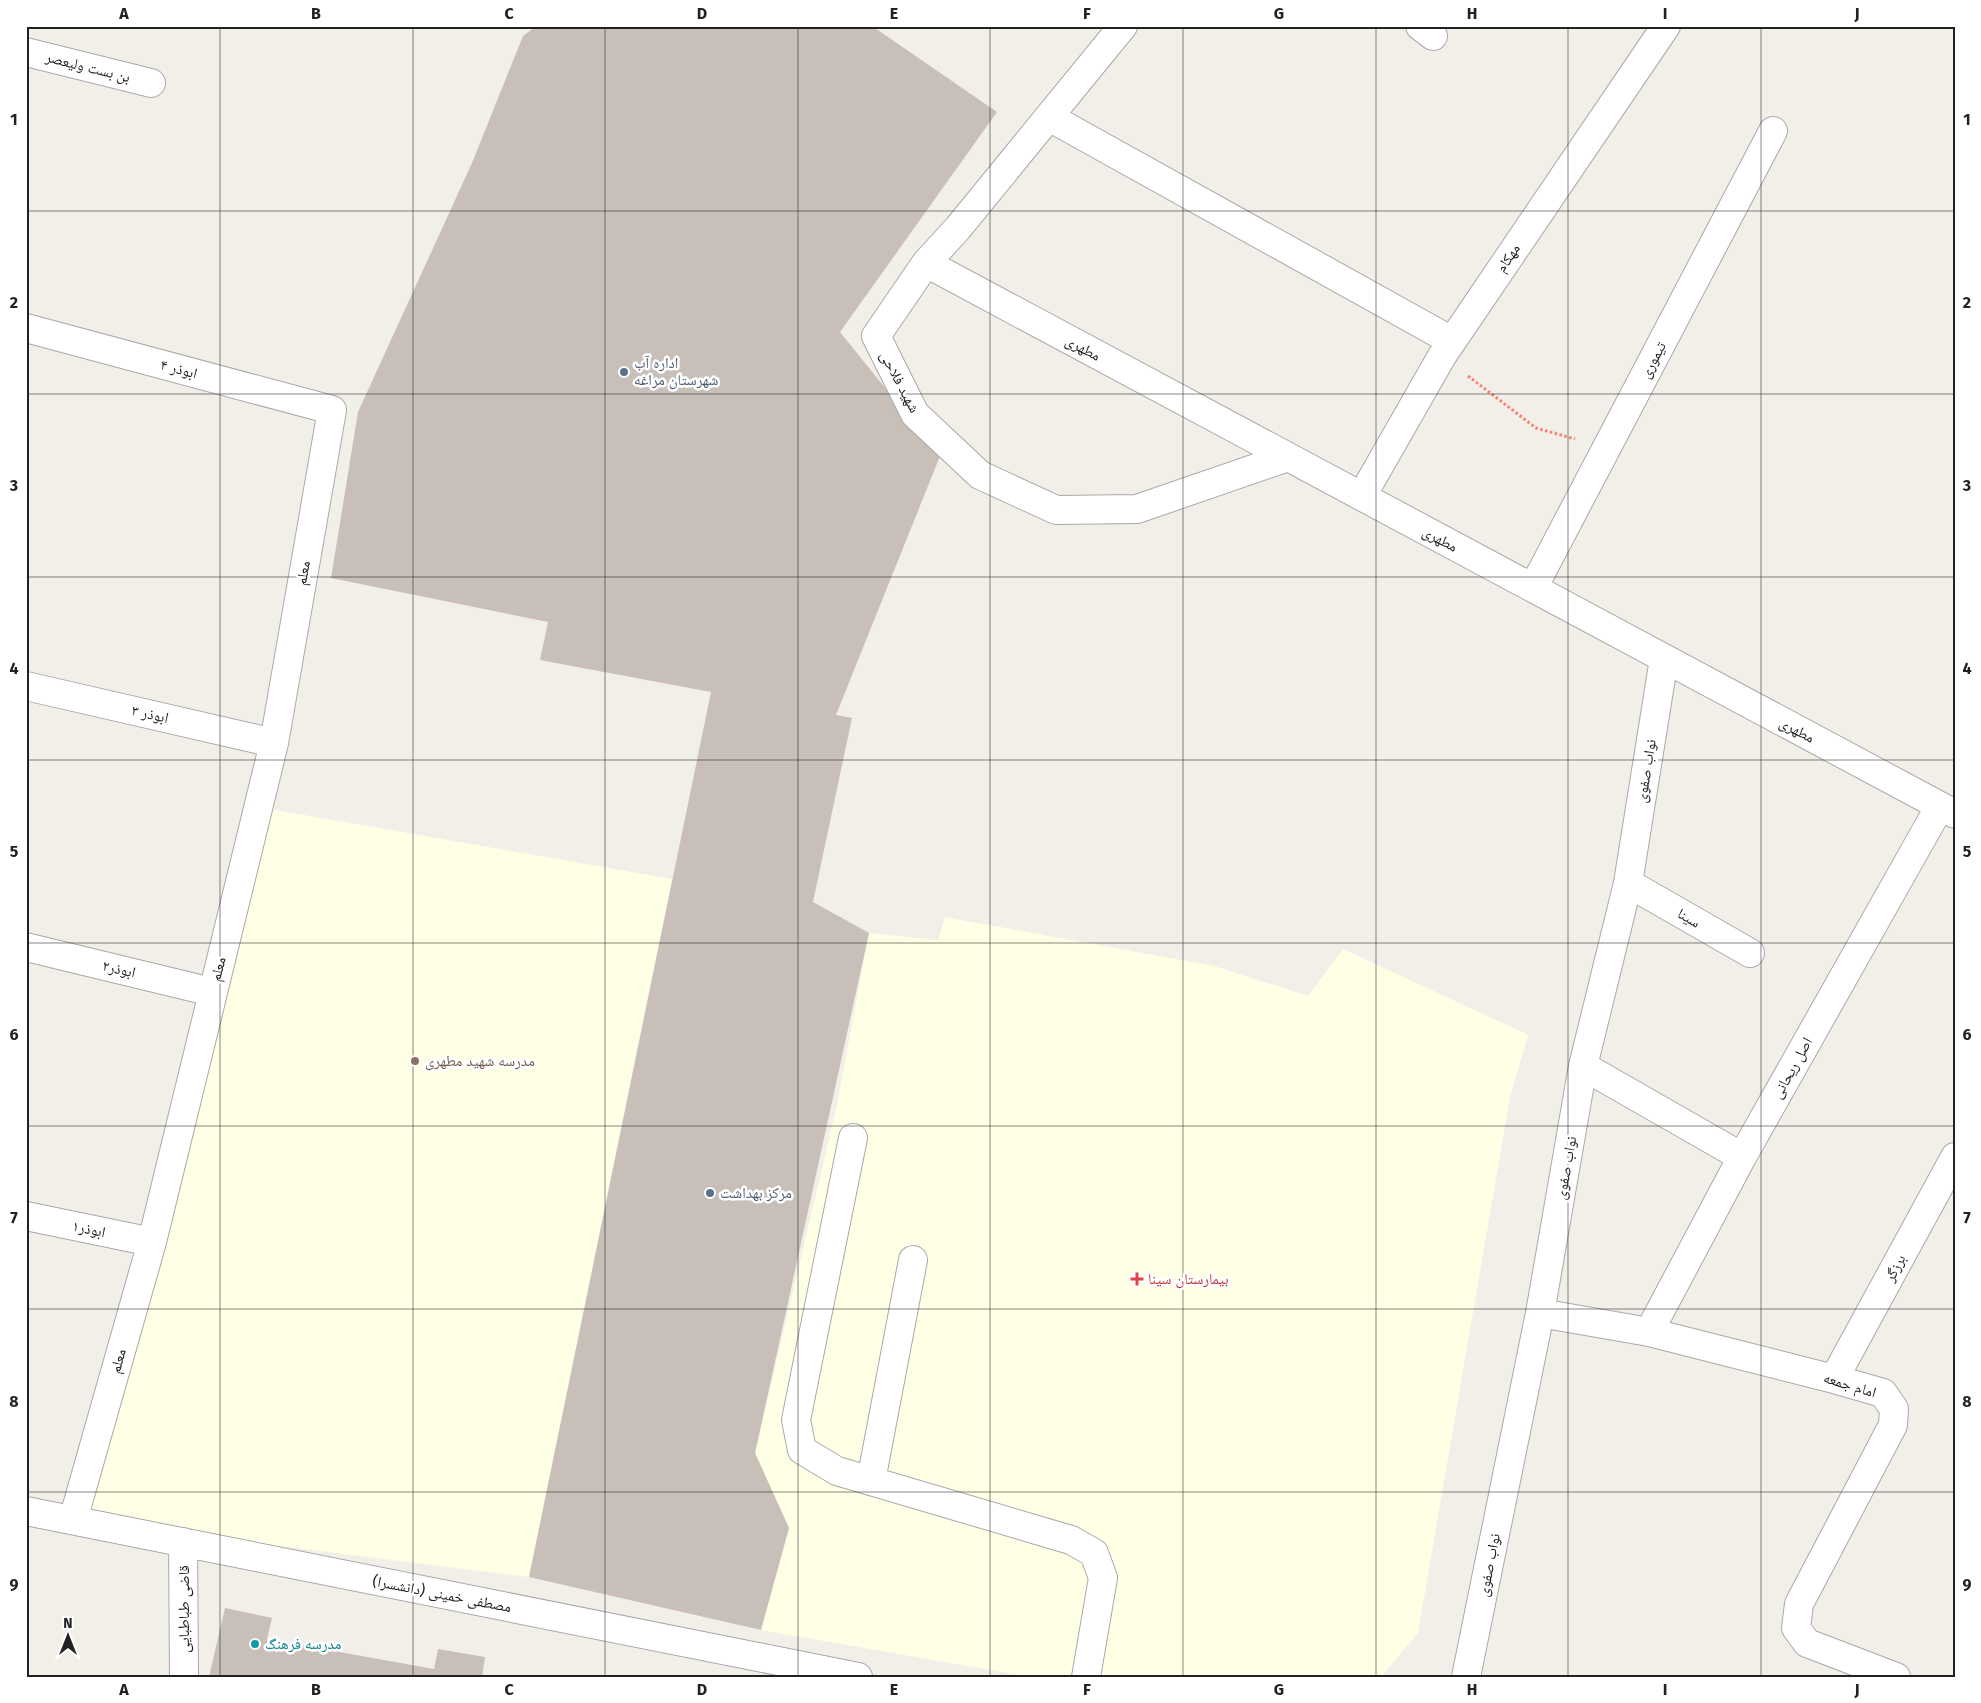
<svg xmlns="http://www.w3.org/2000/svg" width="1981" height="1703" font-family="'Fira Sans','Noto Naskh Arabic',sans-serif">
  <style>
    .education { fill: #ffffe5 }
    .building { fill: #c7bfb8 }
    .lines { fill: none; stroke-linecap: round; stroke-linejoin: round }
    .minor-casing { stroke: #a9a9a9; stroke-width: 30 }
    .path { stroke: #fa8072; stroke-width: 3; stroke-dasharray: 2.5 2.5; stroke-linecap: butt }
    .minor { stroke: #fff; stroke-width: 28 }
    .grid { fill: none; stroke: #222; stroke-width: 1; stroke-opacity: 0.55 }
    .service-dot { fill: #5c6f8a; stroke: #fff; stroke-width: 2 }
    .education-dot { fill: #8d6e63; stroke: #fff; stroke-width: 2 }
    .health-dot { fill: #e0444e; stroke: #fff; stroke-width: 2 }
    .culture-dot { fill: #0f9aa8; stroke: #fff; stroke-width: 2 }
    .labels { text-anchor: middle; stroke-width: 5; stroke-linejoin: round; paint-order: stroke }
    .street-label { font-size: 15px; fill: #222; stroke: #fff }
    .service-label { font-size: 15px; fill: #4e5e75; stroke: #fff; text-anchor: start }
    .education-label { font-size: 15px; fill: #785e54; stroke: #fff; text-anchor: start }
    .health-label { font-size: 15px; fill: #be3a42; stroke: #fff; text-anchor: start }
    .culture-label { font-size: 15px; fill: #0d838f; stroke: #fff; text-anchor: start }
    .neatline { fill: none; stroke: #222; stroke-width: 2 }
    .grid-label { font-size: 16px; text-anchor: middle; font-weight: bold; fill: #222 }
  </style>
  <rect width="100%" height="100%" fill="#f2efe9"/>
  <path class="education" d="M 258,807 L 672,879 L 529,1577 L 73,1520 Z
    M 945,917 L 1214,966 L 1308,996 L 1343,949 L 1528,1035 L 1510,1097 L 1418,1633 L 1381,1677 L 1031,1677 L 761,1630 L 789,1528 L 755,1453 L 837,1105 L 869,933 L 938,940 Z"/>
  <path class="building" d="M 536,26 L 872,26 L 997,112 L 840,332 L 940,456 L 836,715 L 852,718 L 813,902 L 869,933 L 755,1453 L 789,1528 L 761,1630 L 529,1577 L 711,692 L 540,660 L 548,622 L 331,578 L 358,412 L 472,163 L 523,36 Z
    M 225,1608 L 272,1618 L 267,1639 L 434,1669 L 438,1649 L 485,1657 L 482,1677 L 209,1677 Z"/>
  <g class="lines">
    <defs>
      <path id="minor" d="M 1123,26 L 958,228 L 926,263 L 876,336 L 915,414 L 980,475 L 1056,510 L 1137,509 L 1288,457
        M 1420,26 L 1433,36
        M 26,52 L 151,83
        M 1049,117 L 1452,341
        M 926,263 L 1955,814
        M 26,328 L 332,410 L 274,743 L 152,1242 L 73,1520
        M 1362,496 L 1442,356 L 1666,26
        M 1533,588 L 1773,131
        M 26,686 L 274,743
        M 1628,883 L 1750,953
        M 26,947 L 212,992
        M 1583,1066 L 1742,1157
        M 853,1138 L 796,1420 L 802,1450 L 837,1471 L 1071,1540 L 1094,1553 L 1103,1578 L 1086,1677
        M 26,1216 L 152,1242
        M 1540,1313 L 1649,1332 L 1834,1379 L 1883,1393 L 1894,1409 L 1893,1425 L 1799,1604 L 1796,1628 L 1807,1643 L 1896,1677
        M 1649,1332 L 1742,1157 L 1940,806
        M 1834,1379 L 1955,1157
        M 871,1481 L 913,1260
        M 26,1511 L 858,1677
        M 183,1542 L 184,1677
        M 1466,1677 L 1540,1313 L 1583,1066 L 1628,883 L 1664,659"/>
    </defs>
    <use href="#minor" class="minor-casing"/>
    <path class="path" d="M 1468,376 L 1536,428 L 1575,439"/>
    <use href="#minor" class="minor"/>
  </g>
  <path class="grid" d="M 220,26 L 220,1677M 413,26 L 413,1677M 605,26 L 605,1677M 798,26 L 798,1677M 990,26 L 990,1677M 1183,26 L 1183,1677M 1376,26 L 1376,1677M 1568,26 L 1568,1677M 1761,26 L 1761,1677M 26,211 L 1955,211M 26,394 L 1955,394M 26,577 L 1955,577M 26,760 L 1955,760M 26,943 L 1955,943M 26,1126 L 1955,1126M 26,1309 L 1955,1309M 26,1492 L 1955,1492"/>
  <g class="service-dot">
    <circle cx="624" cy="372" r="5"/>
    <circle cx="710" cy="1193" r="5"/>
  </g>
  <circle class="education-dot" cx="415" cy="1061" r="5"/>
  <path class="health-dot" d="M1134.5 1271.5h5v5h5v5h-5v5h-5v-5h-5v-5h5z"/>
  <circle class="culture-dot" cx="255" cy="1644" r="5"/>
  <g class="labels">
    <g class="street-label">
      <text transform="translate(88 67) rotate(14)" y="5">بن بست ولیعصر</text>
      <text transform="translate(1508 258) rotate(-56)" y="5">مهکام</text>
      <text transform="translate(1083 348) rotate(28)" y="5">مطهری</text>
      <text transform="translate(1653 360) rotate(-62)" y="5">تیموری</text>
      <text transform="translate(179 369) rotate(15)" y="5">ابوذر ۴</text>
      <text transform="translate(900 382) rotate(62)" y="5">شهید فلاحی</text>
      <text transform="translate(1440 539) rotate(28)" y="5">مطهری</text>
      <text transform="translate(303 573) rotate(-80)" y="5">معلم</text>
      <text transform="translate(150 714) rotate(13)" y="5">ابوذر ۳</text>
      <text transform="translate(1797 730) rotate(28)" y="5">مطهری</text>
      <text transform="translate(1646 771) rotate(-81)" y="5">نواب صفوی</text>
      <text transform="translate(1689 918) rotate(30)" y="5">سینا</text>
      <text transform="translate(119 969) rotate(13)" y="5">ابوذر۲</text>
      <text transform="translate(218 969) rotate(-76)" y="5">معلم</text>
      <text transform="translate(1792 1068) rotate(-61)" y="5">اصل ریحانی</text>
      <text transform="translate(1566 1168) rotate(-80)" y="5">نواب صفوی</text>
      <text transform="translate(89 1229) rotate(12)" y="5">ابوذر۱</text>
      <text transform="translate(1895 1268) rotate(-62)" y="5">برزگر</text>
      <text transform="translate(118 1361) rotate(-74)" y="5">معلم</text>
      <text transform="translate(1850 1385) rotate(17)" y="5">امام جمعه</text>
      <text transform="translate(1489 1565) rotate(-79)" y="5">نواب صفوی</text>
      <text transform="translate(442 1594) rotate(11)" y="5">مصطفی خمینی (دانشسرا)</text>
      <text transform="translate(184 1609) rotate(-90)" y="5">قاضی طباطبایی</text>
    </g>
    <g class="service-label">
      <text x="634" y="368">اداره آب<tspan x="634" dy="17">شهرستان مراغه</tspan></text>
      <text x="720" y="1198">مرکز بهداشت</text>
    </g>
    <g class="education-label">
      <text x="425" y="1066">مدرسه شهید مطهری</text>
    </g>
    <g class="health-label">
      <text x="1148" y="1284">بیمارستان سینا</text>
    </g>
    <g class="culture-label">
      <text x="265" y="1649">مدرسه فرهنگ</text>
    </g>
  </g>
  <rect width="1981" height="1703" fill="none" stroke="#ffffff" stroke-width="55"/>
  <g transform="translate(68 1636)" stroke="#ffffff" stroke-width="4" paint-order="stroke">
  <path d="M0-4L9 19L0 12L-9 19Z" fill="#222222"/>
  <text y="-8" font-size="14" font-weight="bold" text-anchor="middle" fill="#222222">N</text>
  </g>
  <rect x="28" y="28" width="1926" height="1648" class="neatline"/>
  <g class="grid-label">
    <text x="124" y="19">A</text>
    <text x="316" y="19">B</text>
    <text x="509" y="19">C</text>
    <text x="702" y="19">D</text>
    <text x="894" y="19">E</text>
    <text x="1087" y="19">F</text>
    <text x="1279" y="19">G</text>
    <text x="1472" y="19">H</text>
    <text x="1665" y="19">I</text>
    <text x="1857" y="19">J</text>
    <text x="14" y="125">1</text>
    <text x="1967" y="125">1</text>
    <text x="14" y="308">2</text>
    <text x="1967" y="308">2</text>
    <text x="14" y="491">3</text>
    <text x="1967" y="491">3</text>
    <text x="14" y="674">4</text>
    <text x="1967" y="674">4</text>
    <text x="14" y="857">5</text>
    <text x="1967" y="857">5</text>
    <text x="14" y="1040">6</text>
    <text x="1967" y="1040">6</text>
    <text x="14" y="1223">7</text>
    <text x="1967" y="1223">7</text>
    <text x="14" y="1407">8</text>
    <text x="1967" y="1407">8</text>
    <text x="14" y="1590">9</text>
    <text x="1967" y="1590">9</text>
    <text x="124" y="1695">A</text>
    <text x="316" y="1695">B</text>
    <text x="509" y="1695">C</text>
    <text x="702" y="1695">D</text>
    <text x="894" y="1695">E</text>
    <text x="1087" y="1695">F</text>
    <text x="1279" y="1695">G</text>
    <text x="1472" y="1695">H</text>
    <text x="1665" y="1695">I</text>
    <text x="1857" y="1695">J</text>
  </g>
</svg>
